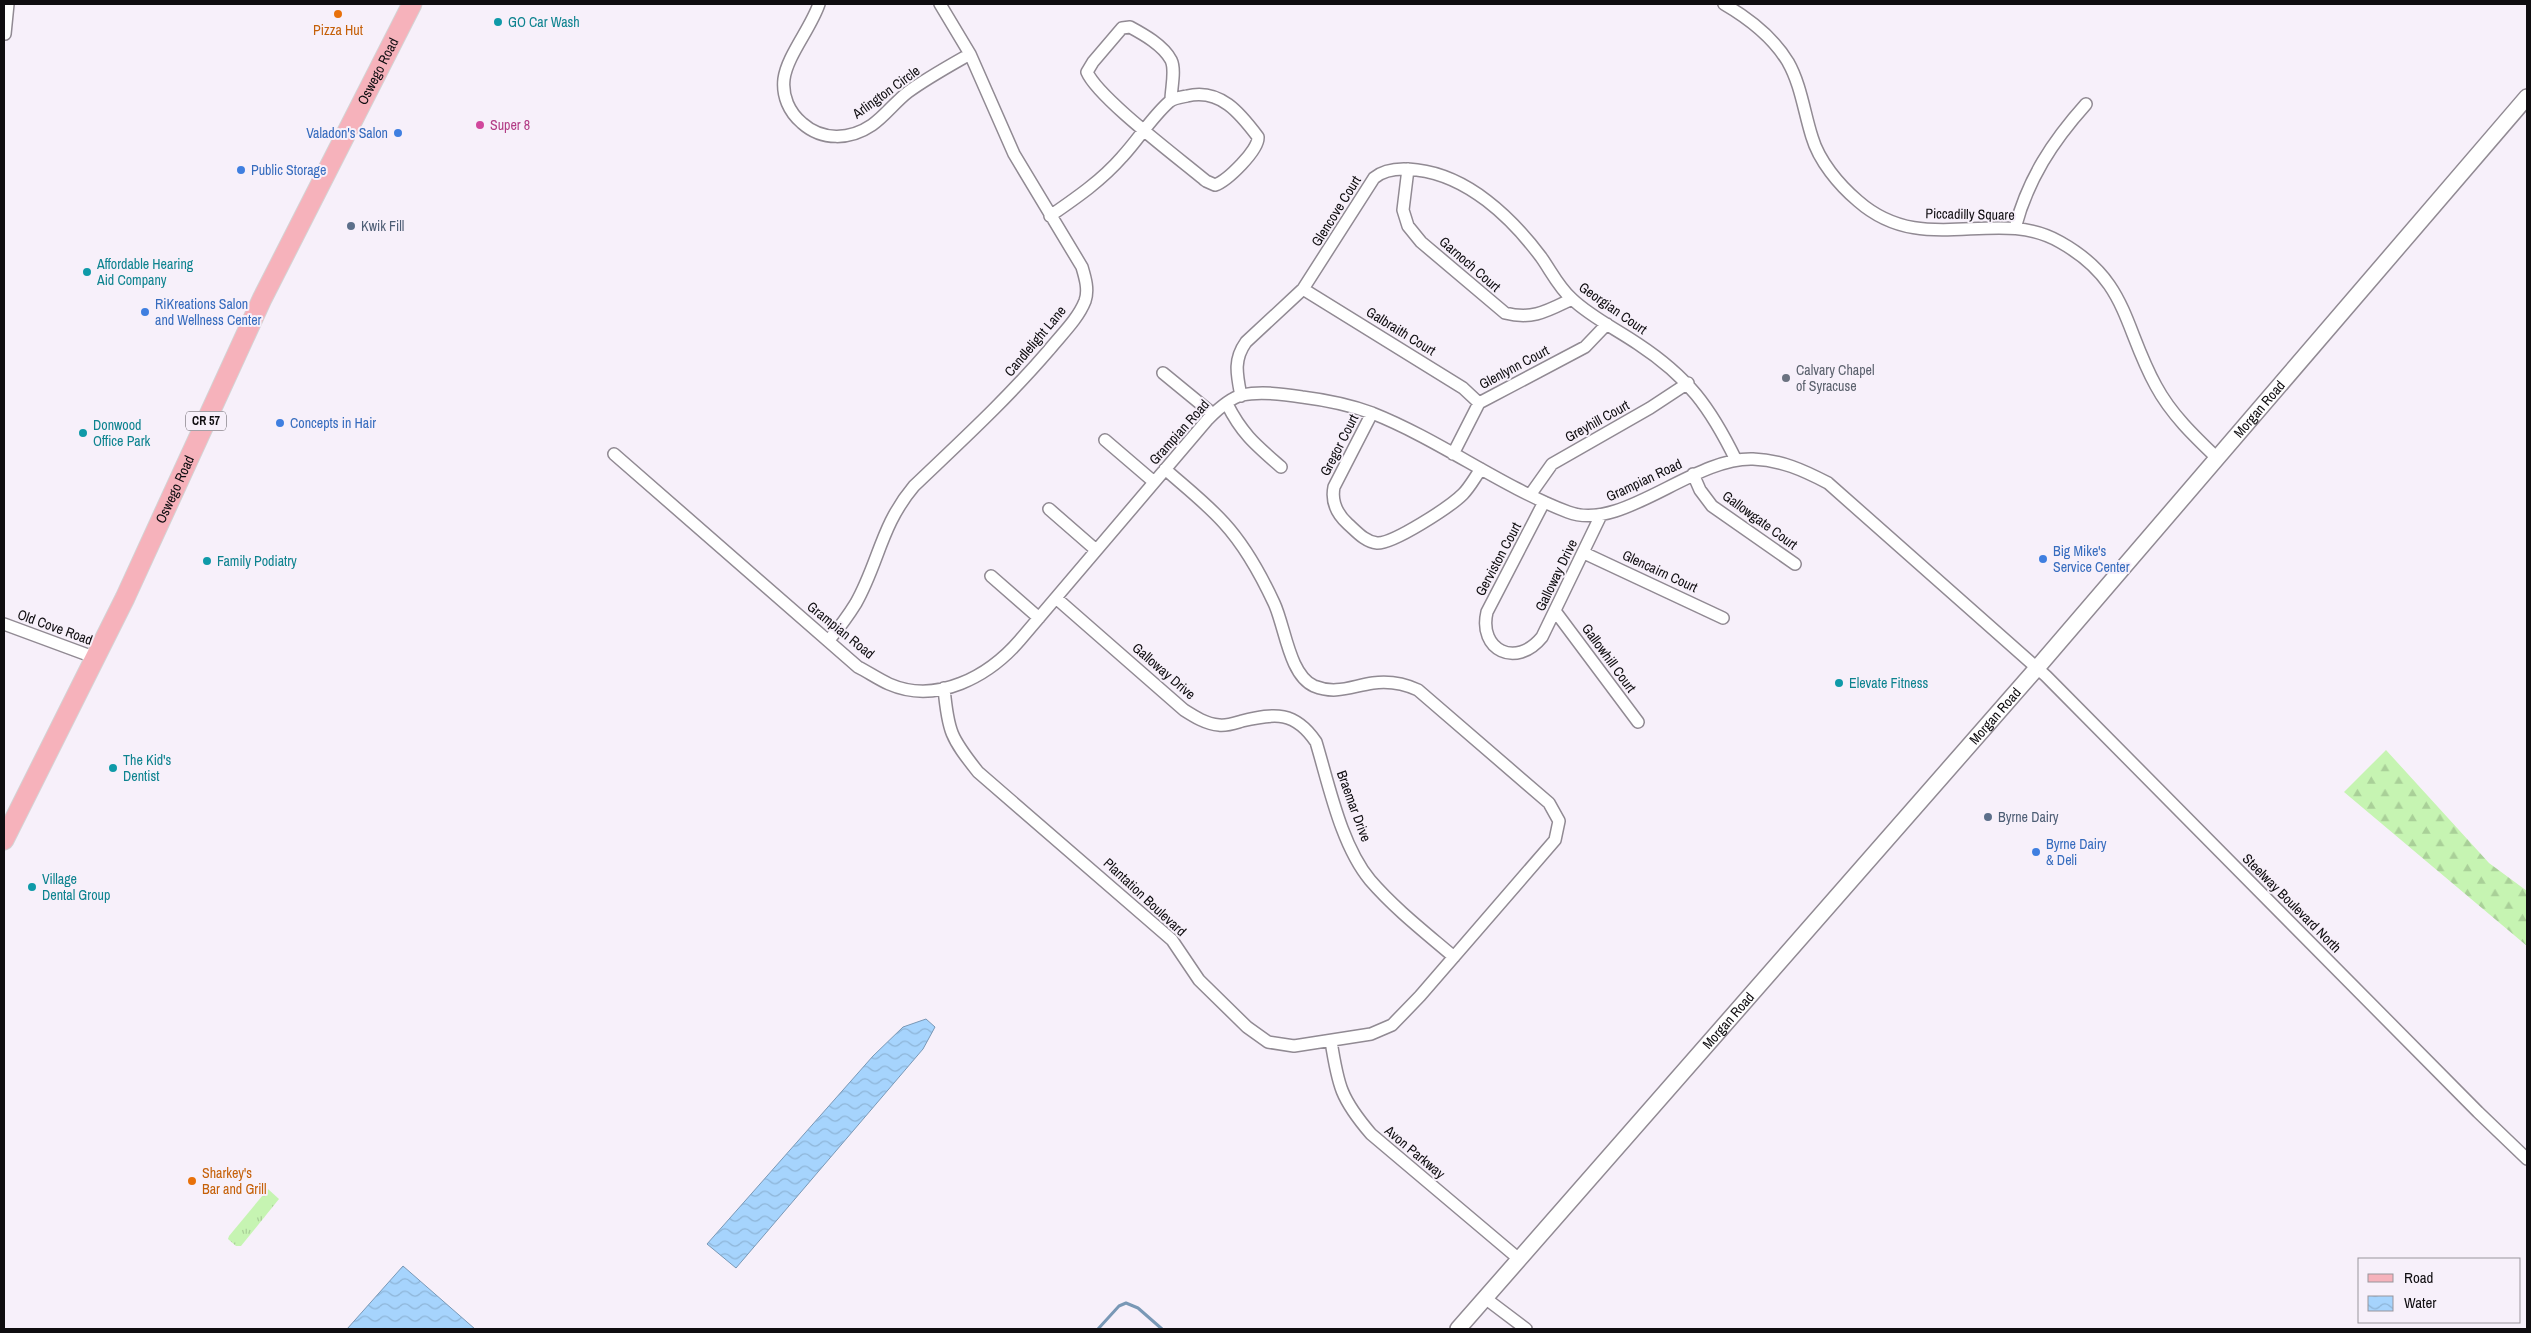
<svg xmlns="http://www.w3.org/2000/svg" width="2531" height="1333" font-family="'Archivo Narrow',sans-serif">
  <style>
    .grass { fill: url(#grass-tufts) }
    .forest { fill: url(#forest-firs) }
    .water { fill: url(#water-waves); stroke: #7998b6 }
    .lines { fill: none; stroke-linecap: round; stroke-linejoin: round }
    .stream { stroke: #7998b6; stroke-width: 3 }
    .minor-casing { stroke: #918a93; stroke-width: 14 }
    .tertiary-casing { stroke: #918a93; stroke-width: 18 }
    .primary-casing { stroke: #d4d3d4; stroke-width: 21 }
    .minor { stroke: #fff; stroke-width: 11 }
    .tertiary { stroke: #fff; stroke-width: 15 }
    .primary { stroke: #f6b2bb; stroke-width: 19 }
    .food-dot { fill: #e8710a; stroke: #f7f0fa; stroke-width: 2 }
    .culture-dot { fill: #0f9aa8; stroke: #f7f0fa; stroke-width: 2 }
    .hotel-dot { fill: #d1479c; stroke: #f7f0fa; stroke-width: 2 }
    .shop-dot { fill: #3f7fe0; stroke: #f7f0fa; stroke-width: 2 }
    .service-dot { fill: #5c6f8a; stroke: #f7f0fa; stroke-width: 2 }
    .worship-dot { fill: #6b7280; stroke: #f7f0fa; stroke-width: 2 }
    .labels { text-anchor: middle; stroke-width: 4; stroke-linejoin: round; paint-order: stroke }
    .shield { fill: #f7f0fa; stroke: #555156; stroke-width: 1 }
    .shield-label { font-size: 12px; font-weight: bold; fill: #0f0d10 }
    .culture-label { font-size: 14px; fill: #0d838f; stroke: #f7f0fa; text-anchor: start }
    .food-label { font-size: 14px; fill: #c56008; stroke: #f7f0fa }
    .street-label { font-size: 14px; fill: #0f0d10; stroke: #f7f0fa }
    .hotel-label { font-size: 14px; fill: #b23c85; stroke: #f7f0fa; text-anchor: start }
    .shop-label { font-size: 14px; fill: #366cbe; stroke: #f7f0fa; text-anchor: start }
    .service-label { font-size: 14px; fill: #4e5e75; stroke: #f7f0fa; text-anchor: start }
    .worship-label { font-size: 14px; fill: #5b616d; stroke: #f7f0fa; text-anchor: start }
  </style>
  <defs>
    <pattern id="grass-tufts" width="24" height="20" patternUnits="userSpaceOnUse" patternTransform="scale(1.25)"><rect width="24" height="20" fill="#c6f4b2"/><path d="M3 7l-1-3M5 7V3M7 7l1-3M15 17l-1-3M17 17v-4M19 17l1-3" fill="none" stroke="#a9d098"/></pattern>
    <pattern id="forest-firs" width="22" height="20" patternUnits="userSpaceOnUse" patternTransform="scale(1.25)"><rect width="22" height="20" fill="#c6f4b2"/><path d="M5 1l3.5 6h-7zM16 11l3.5 6h-7z" fill="#a9d098"/></pattern>
    <pattern id="water-waves" width="16" height="10" patternUnits="userSpaceOnUse" patternTransform="scale(1.25)"><rect width="16" height="10" fill="#a6d4fd"/><path d="M0 5q4-4 8 0t8 0" fill="none" stroke="#8eb5d8"/></pattern>
  </defs>
  <rect width="100%" height="100%" fill="#f7f0fa"/>
  <path class="grass" d="M 268,1189 L 279,1199 L 241,1246 L 236,1246 L 228,1239 L 229,1236 Z"/>
  <path class="forest" d="M 2386,750 L 2489,863 L 2527,891 L 2527,946 L 2344,792 Z"/>
  <path class="water" d="M 926,1019 L 935,1027 L 923,1049 L 736,1268 L 707,1244 L 873,1056 L 903,1027 Z
    M 403,1266 L 475,1329 L 347,1329 Z"/>
  <g class="lines">
    <path class="stream" d="M 1098,1329 L 1119,1306 L 1126,1303 L 1138,1308 L 1162,1329"/>
    <defs>
      <path id="minor" d="M 819,4 C 811,28 787,56 784,79 C 782,96 789,112 802,123 C 822,141 850,140 872,125 C 885,116 895,102 908,92 C 927,78 949,66 970,54
        M 1724,4 C 1748,18 1773,37 1788,62 C 1801,85 1804,112 1812,137 C 1819,161 1839,185 1858,201 C 1924,259 1996,205 2060,242 C 2128,280 2123,326 2156,386 C 2171,414 2194,436 2217,458
        M 5,34 L 8,4
        M 1408,169 L 1403,210 L 1408,226 L 1421,242 L 1505,313 C 1533,320 1547,311 1572,299
        M 1050,216 C 1076,198 1101,181 1122,157 C 1138,140 1151,118 1169,102 C 1173,98 1182,97 1187,96 C 1220,88 1240,113 1258,137 C 1259,150 1227,181 1215,185 L 1206,181 C 1180,159 1098,98 1087,72 L 1093,62 L 1122,28 L 1130,27 C 1143,34 1163,45 1171,60 C 1176,70 1171,89 1171,100
        M 2015,228 C 2028,179 2052,142 2086,104
        M 1303,289 L 1463,388 L 1479,403
        M 1163,373 L 1213,414
        M 1241,396 C 1237,375 1233,360 1246,342 L 1303,289 L 1374,178 C 1386,168 1402,168 1417,170 C 1468,176 1511,217 1541,257 C 1551,271 1559,288 1572,299 C 1591,317 1616,329 1638,344 C 1688,377 1710,407 1736,460
        M 1227,404 C 1242,434 1256,445 1281,467
        M 1372,413 L 1334,487 C 1331,502 1337,514 1348,524 C 1356,531 1365,542 1377,543 C 1393,544 1450,507 1463,494 C 1470,487 1475,477 1481,469
        M 1105,440 L 1154,482
        M 614,454 L 858,667 C 868,672 878,679 889,684 C 937,705 989,676 1020,640 L 1208,419 C 1217,410 1230,398 1242,395 C 1261,391 1283,394 1302,397 C 1326,400 1350,405 1372,413 C 1440,440 1500,486 1568,512 C 1621,533 1693,457 1753,459 C 1781,460 1803,470 1828,483 L 2046,676 L 2478,1112 L 2527,1159
        M 1453,454 L 1479,403 L 1585,347 L 1607,324
        M 1693,474 L 1700,490 L 1712,506 L 1795,564
        M 1530,495 L 1552,464 L 1650,408 L 1688,383
        M 1544,502 L 1487,612 C 1478,650 1516,669 1542,637 L 1601,515
        M 1049,509 L 1096,550
        M 1584,553 L 1723,618
        M 991,576 L 1039,618
        M 1056,598 L 1184,710 C 1195,717 1206,724 1219,725 C 1227,726 1235,723 1242,721 C 1275,713 1295,711 1316,742 C 1329,785 1341,845 1370,880 C 1395,909 1426,933 1454,957
        M 1555,611 L 1638,722
        M 4,624 L 96,658
        M 829,640 C 839,628 848,616 856,603 C 879,562 881,525 914,486 C 961,441 1006,400 1049,350 C 1061,335 1078,319 1085,301 C 1089,290 1085,277 1082,267 L 1014,154 L 970,54 L 940,4
        M 944,688 C 948,732 951,738 978,772 L 1172,940 L 1199,980 L 1247,1027 L 1268,1042 L 1294,1046 L 1371,1034 L 1392,1025 L 1420,996 L 1555,840 L 1559,821 L 1549,803 L 1418,690 C 1405,684 1388,681 1373,683 C 1352,686 1336,695 1314,686 C 1289,675 1285,626 1274,603 C 1261,575 1245,546 1224,523 C 1206,503 1184,486 1165,469
        M 1331,1041 C 1338,1086 1341,1099 1371,1134 L 1519,1259
        M 1485,1298 L 1526,1329"/>
      <g id="tertiary">
        <path id="s1" d="M 1458,1329 L 2037,668 L 2527,97"/>
      </g>
      <g id="primary">
        <path id="s2" d="M 4,840 L 125,598 L 262,299 L 412,4"/>
      </g>
    </defs>
    <use href="#minor" class="minor-casing"/>
    <use href="#tertiary" class="tertiary-casing"/>
    <use href="#primary" class="primary-casing"/>
    <use href="#minor" class="minor"/>
    <use href="#tertiary" class="tertiary"/>
    <use href="#primary" class="primary"/>
  </g>
  <g class="food-dot">
    <circle cx="338" cy="14" r="5"/>
    <circle cx="192" cy="1181" r="5"/>
  </g>
  <g class="culture-dot">
    <circle cx="498" cy="22" r="5"/>
    <circle cx="87" cy="272" r="5"/>
    <circle cx="83" cy="433" r="5"/>
    <circle cx="207" cy="561" r="5"/>
    <circle cx="1839" cy="683" r="5"/>
    <circle cx="113" cy="768" r="5"/>
    <circle cx="32" cy="887" r="5"/>
  </g>
  <circle class="hotel-dot" cx="480" cy="125" r="5"/>
  <g class="shop-dot">
    <circle cx="398" cy="133" r="5"/>
    <circle cx="241" cy="170" r="5"/>
    <circle cx="145" cy="312" r="5"/>
    <circle cx="280" cy="423" r="5"/>
    <circle cx="2043" cy="559" r="5"/>
    <circle cx="2036" cy="852" r="5"/>
  </g>
  <g class="service-dot">
    <circle cx="351" cy="226" r="5"/>
    <circle cx="1988" cy="817" r="5"/>
  </g>
  <circle class="worship-dot" cx="1786" cy="378" r="5"/>
  <g class="labels">
    <rect class="shield" x="186" y="411.5" width="40" height="19" rx="4"/>
    <g class="shield-label">
      <text x="206" y="425">CR 57</text>
    </g>
    <g class="culture-label">
      <text x="508" y="27">GO Car Wash</text>
      <text x="97" y="269">Affordable Hearing<tspan x="97" dy="16">Aid Company</tspan></text>
      <text x="93" y="430">Donwood<tspan x="93" dy="16">Office Park</tspan></text>
      <text x="217" y="566">Family Podiatry</text>
      <text x="1849" y="688">Elevate Fitness</text>
      <text x="123" y="765">The Kid's<tspan x="123" dy="16">Dentist</tspan></text>
      <text x="42" y="884">Village<tspan x="42" dy="16">Dental Group</tspan></text>
    </g>
    <g class="food-label">
      <text x="338" y="35">Pizza Hut</text>
      <text x="202" y="1178" text-anchor="start">Sharkey's<tspan x="202" dy="16">Bar and Grill</tspan></text>
    </g>
    <g class="street-label">
      <text dy="5" stroke="none"><textPath href="#s2" startOffset="855">Oswego Road</textPath></text>
      <text transform="translate(886 92) rotate(-36)" y="5">Arlington Circle</text>
      <text transform="translate(1336 211) rotate(-58)" y="5">Glencove Court</text>
      <text transform="translate(1970 214) rotate(1)" y="5">Piccadilly Square</text>
      <text transform="translate(1470 264) rotate(41)" y="5">Garnoch Court</text>
      <text transform="translate(1613 308) rotate(35)" y="5">Georgian Court</text>
      <text transform="translate(1401 331) rotate(32)" y="5">Galbraith Court</text>
      <text transform="translate(1035 341) rotate(-50)" y="5">Candlelight Lane</text>
      <text transform="translate(1514 367) rotate(-28)" y="5">Glenlynn Court</text>
      <text dy="5" stroke="none"><textPath href="#s1" startOffset="1220">Morgan Road</textPath></text>
      <text transform="translate(1597 421) rotate(-29)" y="5">Greyhill Court</text>
      <text transform="translate(1179 432) rotate(-48)" y="5">Grampian Road</text>
      <text transform="translate(1339 445) rotate(-63)" y="5">Gregor Court</text>
      <text transform="translate(1644 480) rotate(-25)" y="5">Grampian Road</text>
      <text dy="5" stroke="none"><textPath href="#s2" startOffset="390">Oswego Road</textPath></text>
      <text transform="translate(1760 520) rotate(36)" y="5">Gallowgate Court</text>
      <text transform="translate(1498 559) rotate(-62)" y="5">Gerviston Court</text>
      <text transform="translate(1660 571) rotate(25)" y="5">Glencairn Court</text>
      <text transform="translate(1556 575) rotate(-64)" y="5">Galloway Drive</text>
      <text transform="translate(55 627) rotate(20)" y="5">Old Cove Road</text>
      <text transform="translate(841 630) rotate(39)" y="5">Grampian Road</text>
      <text transform="translate(1609 658) rotate(54)" y="5">Gallowhill Court</text>
      <text transform="translate(1164 671) rotate(41)" y="5">Galloway Drive</text>
      <text dy="5" stroke="none"><textPath href="#s1" startOffset="815">Morgan Road</textPath></text>
      <text transform="translate(1354 806) rotate(70)" y="5">Braemar Drive</text>
      <text transform="translate(1145 897) rotate(43)" y="5">Plantation Boulevard</text>
      <text transform="translate(2292 903) rotate(45)" y="5">Steelway Boulevard North</text>
      <text dy="5" stroke="none"><textPath href="#s1" startOffset="410">Morgan Road</textPath></text>
      <text transform="translate(1415 1152) rotate(40)" y="5">Avon Parkway</text>
    </g>
    <g class="hotel-label">
      <text x="490" y="130">Super 8</text>
    </g>
    <g class="shop-label">
      <text x="388" y="138" text-anchor="end">Valadon's Salon</text>
      <text x="251" y="175">Public Storage</text>
      <text x="155" y="309">RiKreations Salon<tspan x="155" dy="16">and Wellness Center</tspan></text>
      <text x="290" y="428">Concepts in Hair</text>
      <text x="2053" y="556">Big Mike's<tspan x="2053" dy="16">Service Center</tspan></text>
      <text x="2046" y="849">Byrne Dairy<tspan x="2046" dy="16">&amp; Deli</tspan></text>
    </g>
    <g class="service-label">
      <text x="361" y="231">Kwik Fill</text>
      <text x="1998" y="822">Byrne Dairy</text>
    </g>
    <g class="worship-label">
      <text x="1796" y="375">Calvary Chapel<tspan x="1796" dy="16">of Syracuse</tspan></text>
    </g>
  </g>
  <rect width="2531" height="1333" fill="none" stroke="#0f0d10" stroke-width="10"/>
  <rect x="2358" y="1258" width="162" height="65" fill="#f7f0fa" stroke="#9a959c"/>
  <rect x="2368" y="1274" width="25" height="8" fill="#f6b2bb" stroke="#9a959c"/>
  <text x="2404" y="1283" font-size="15" fill="#0f0d10">Road</text>
  <rect x="2368" y="1296" width="25" height="15" fill="url(#water-waves)" stroke="#9a959c"/>
  <text x="2404" y="1308" font-size="15" fill="#0f0d10">Water</text>
</svg>
